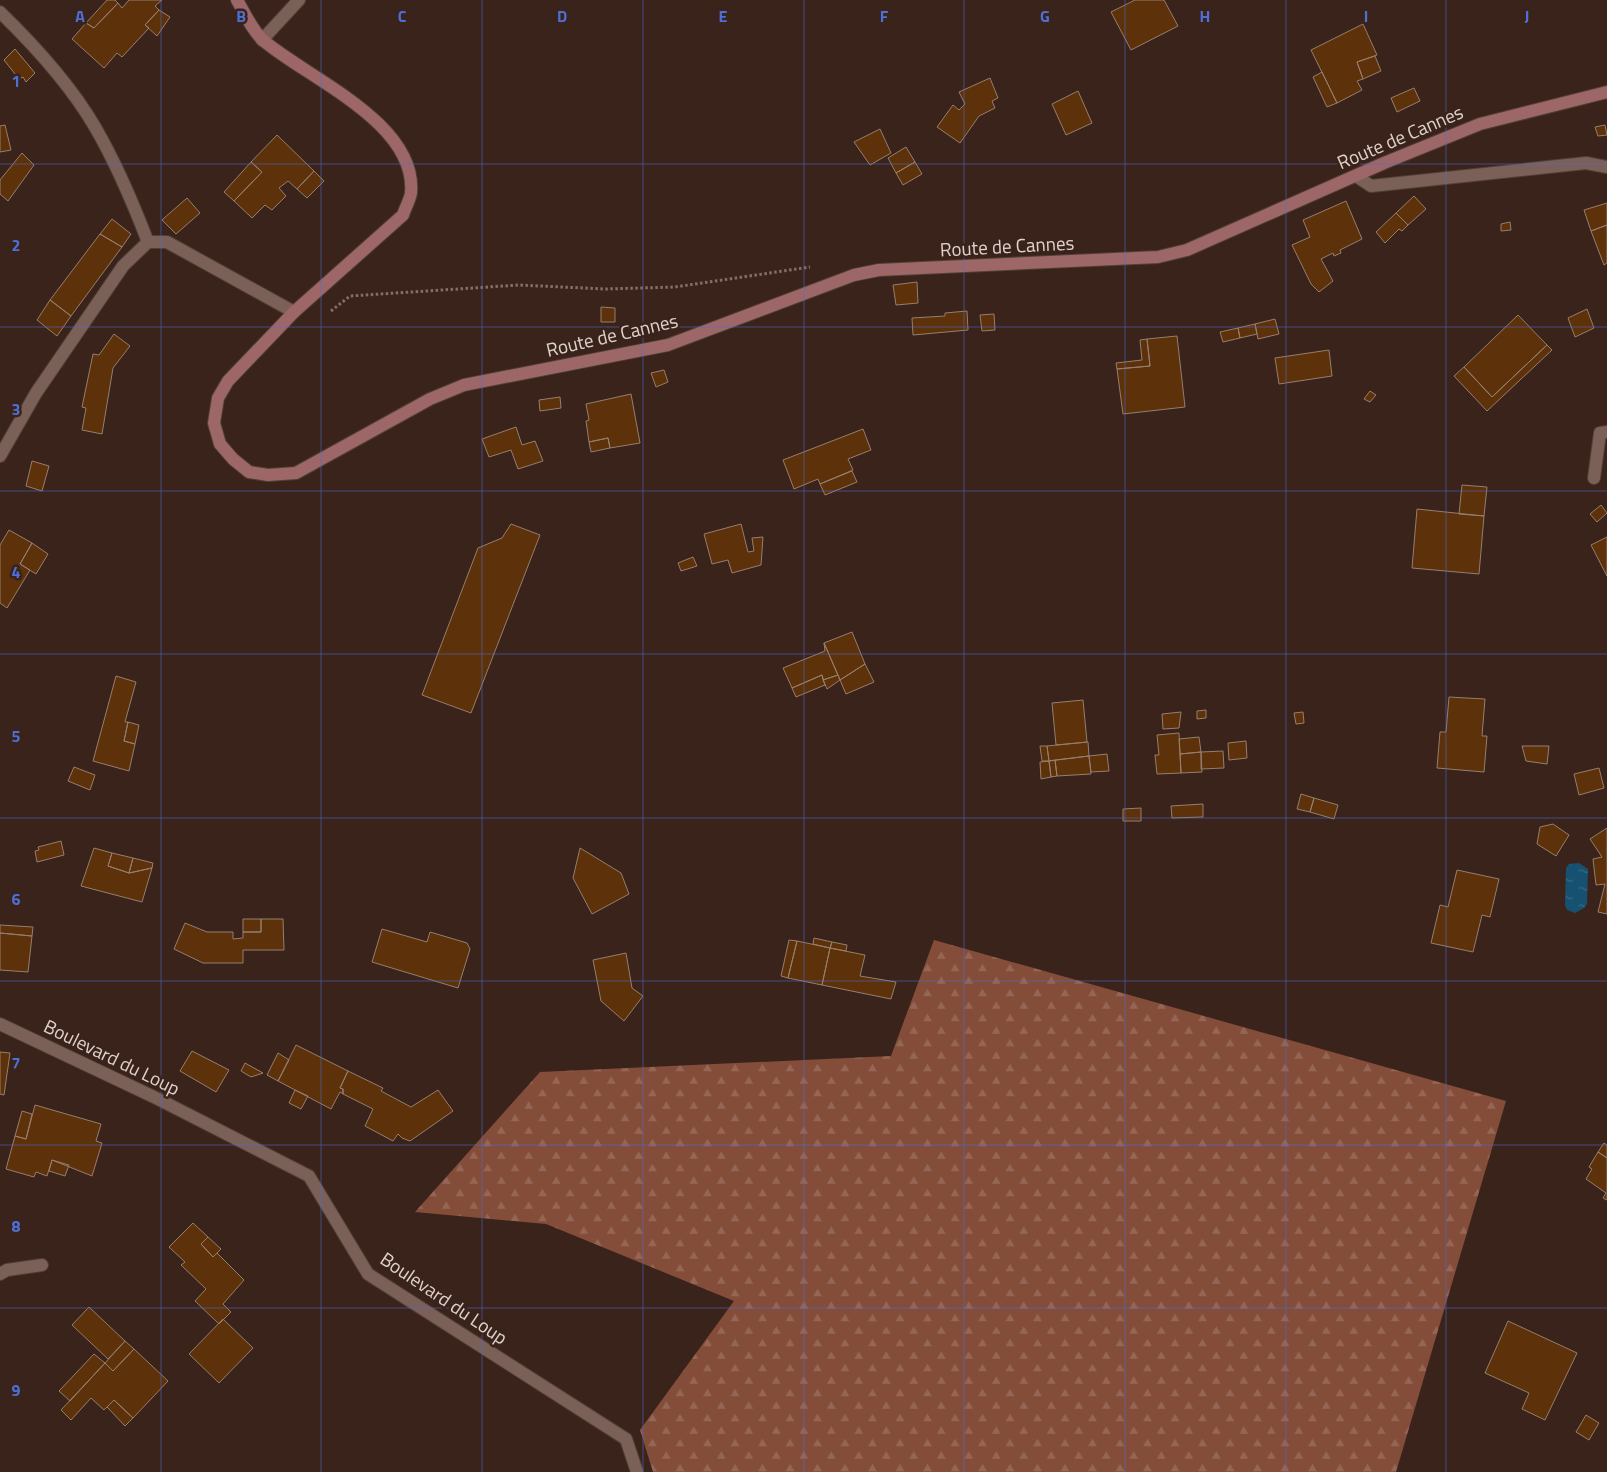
<svg xmlns="http://www.w3.org/2000/svg" width="1607" height="1472" font-family="'Titillium Web',sans-serif">
  <style>
    .forest { fill: url(#forest-firs) }
    .water { fill: url(#water-ripples) }
    .building { fill: #5d310a; stroke: #967e6e }
    .lines { fill: none; stroke-linecap: round; stroke-linejoin: round }
    .service-casing { stroke: #523f38; stroke-width: 14 }
    .minor-casing { stroke: #523f38; stroke-width: 14 }
    .secondary-casing { stroke: #523f38; stroke-width: 14 }
    .path { stroke: #836f68; stroke-width: 3; stroke-dasharray: 2.5 2.5; stroke-linecap: butt }
    .service { stroke: #7b6057; stroke-width: 12 }
    .minor { stroke: #7b6057; stroke-width: 12 }
    .secondary { stroke: #9d6768; stroke-width: 12 }
    .grid { fill: none; stroke: #4e6fd5; stroke-width: 1; stroke-opacity: 0.55 }
    .labels { text-anchor: middle; stroke-width: 5; stroke-linejoin: round; paint-order: stroke }
    .street-label { font-size: 19px; fill: #e0d1cb; stroke: #3a231b }
    .grid-label { font-size: 16px; text-anchor: middle; font-weight: bold; fill: #4e6fd5; stroke: #3a231b; stroke-width: 5; stroke-linejoin: round; paint-order: stroke }
  </style>
  <defs>
    <pattern id="forest-firs" width="22" height="20" patternUnits="userSpaceOnUse" patternTransform="scale(1.25)"><rect width="22" height="20" fill="#844d3a"/><path d="M5 1l3.5 6h-7zM16 11l3.5 6h-7z" fill="#956655"/></pattern>
    <pattern id="water-ripples" width="26" height="14" patternUnits="userSpaceOnUse" patternTransform="scale(1.25)"><rect width="26" height="14" fill="#175172"/><path d="M2 4q2-2 4 0t4 0M15 11q2-2 4 0t4 0" fill="none" stroke="#386985"/></pattern>
  </defs>
  <rect width="100%" height="100%" fill="#3a231b"/>
  <path class="forest" d="M 934,940 L 1506,1101 L 1396,1472 L 653,1472 L 640,1430 L 734,1301 L 546,1224 L 415,1212 L 540,1072 L 891,1056 Z"/>
  <path class="water" d="M 1579,863 L 1588,869 L 1587,904 L 1584,908 L 1575,913 L 1567,910 L 1565,905 L 1566,868 L 1569,864 Z"/>
  <path class="building" d="M 107,0 L 115,0 L 118,3 L 94,28 L 86,23 Z
    M 129,0 L 162,0 L 155,6 L 159,10 L 145,25 L 149,28 L 122,57 L 117,53 L 104,68 L 72,39 L 86,23 L 94,28 L 118,3 L 122,8 Z
    M 1135,0 L 1164,0 L 1178,26 L 1131,50 L 1111,12 Z
    M 159,10 L 170,17 L 157,36 L 145,25 Z
    M 1363,24 L 1377,55 L 1357,62 L 1363,79 L 1357,81 L 1362,90 L 1337,103 L 1311,50 Z
    M 15,49 L 35,73 L 26,82 L 23,77 L 19,79 L 4,60 Z
    M 1375,56 L 1381,71 L 1363,79 L 1357,62 Z
    M 1322,72 L 1337,103 L 1327,107 L 1313,77 Z
    M 990,78 L 998,98 L 992,101 L 995,108 L 979,116 L 960,143 L 937,127 L 953,105 L 959,110 L 965,104 L 959,92 Z
    M 1414,88 L 1420,101 L 1397,112 L 1391,98 Z
    M 1078,91 L 1092,123 L 1066,135 L 1052,104 Z
    M 5,125 L 11,150 L 0,152 L 0,126 Z
    M 1605,125 L 1607,135 L 1598,136 L 1595,127 Z
    M 880,129 L 891,153 L 870,165 L 854,142 Z
    M 277,135 L 314,171 L 297,189 L 288,181 L 279,188 L 286,196 L 272,210 L 265,205 L 252,218 L 234,201 L 262,172 L 251,162 Z
    M 906,147 L 915,162 L 896,173 L 888,158 Z
    M 22,153 L 34,165 L 8,201 L 0,194 L 0,180 Z
    M 251,162 L 262,172 L 234,201 L 224,192 Z
    M 915,162 L 922,174 L 903,185 L 896,173 Z
    M 314,171 L 324,181 L 307,198 L 297,189 Z
    M 1414,196 L 1426,209 L 1408,225 L 1396,213 Z
    M 187,198 L 200,213 L 176,234 L 162,220 Z
    M 1346,201 L 1362,239 L 1340,250 L 1341,253 L 1334,256 L 1333,253 L 1321,259 L 1333,281 L 1319,292 L 1311,284 L 1292,245 L 1310,237 L 1303,220 Z
    M 1607,203 L 1607,225 L 1591,231 L 1584,210 Z
    M 1396,213 L 1408,225 L 1402,231 L 1399,229 L 1385,243 L 1376,232 Z
    M 112,219 L 131,234 L 122,247 L 100,234 Z
    M 1510,222 L 1511,230 L 1501,231 L 1501,224 Z
    M 1607,225 L 1607,263 L 1604,265 L 1591,231 Z
    M 100,234 L 122,247 L 71,316 L 50,300 Z
    M 917,282 L 918,303 L 896,305 L 893,285 Z
    M 50,300 L 71,316 L 57,336 L 37,320 Z
    M 601,307 L 615,308 L 615,322 L 601,322 Z
    M 1587,309 L 1594,328 L 1575,337 L 1568,318 Z
    M 967,311 L 968,330 L 913,335 L 912,318 L 945,316 L 945,313 Z
    M 994,314 L 995,330 L 982,331 L 980,315 Z
    M 1518,315 L 1547,345 L 1492,397 L 1464,367 Z
    M 1275,319 L 1279,334 L 1258,339 L 1255,324 Z
    M 1255,324 L 1257,334 L 1240,338 L 1238,328 Z
    M 1238,328 L 1240,338 L 1223,342 L 1220,332 Z
    M 114,334 L 130,346 L 113,368 L 102,434 L 82,430 L 86,408 L 82,407 L 93,354 L 99,355 Z
    M 1177,336 L 1185,407 L 1123,414 L 1117,369 L 1150,366 L 1147,339 Z
    M 1147,339 L 1150,366 L 1117,369 L 1116,363 L 1142,360 L 1140,340 Z
    M 1547,345 L 1552,350 L 1487,411 L 1454,376 L 1464,367 L 1492,397 Z
    M 1329,350 L 1332,376 L 1279,384 L 1275,358 Z
    M 664,370 L 668,382 L 656,387 L 651,373 Z
    M 1370,391 L 1376,395 L 1370,402 L 1364,399 Z
    M 631,394 L 640,443 L 610,448 L 608,438 L 589,442 L 586,421 L 589,420 L 586,404 Z
    M 560,397 L 561,408 L 540,411 L 539,400 Z
    M 516,427 L 522,445 L 535,441 L 543,461 L 518,469 L 511,450 L 489,457 L 482,439 Z
    M 863,429 L 871,450 L 848,459 L 853,470 L 820,484 L 818,479 L 794,489 L 783,460 Z
    M 608,438 L 610,448 L 591,452 L 589,442 Z
    M 32,461 L 49,466 L 42,491 L 26,486 Z
    M 852,471 L 857,482 L 825,495 L 820,484 Z
    M 1462,485 L 1487,487 L 1484,516 L 1459,514 Z
    M 1601,505 L 1607,513 L 1597,522 L 1590,514 Z
    M 1417,509 L 1484,516 L 1479,574 L 1412,568 Z
    M 511,524 L 540,535 L 471,713 L 422,695 L 478,548 L 502,538 Z
    M 741,524 L 748,552 L 754,551 L 752,538 L 763,537 L 761,565 L 732,573 L 728,560 L 712,564 L 704,534 Z
    M 9,530 L 32,543 L 20,564 L 30,570 L 7,608 L 0,603 L 0,545 Z
    M 1607,537 L 1607,576 L 1591,545 Z
    M 32,543 L 48,554 L 36,574 L 20,564 Z
    M 693,557 L 697,566 L 681,571 L 678,563 Z
    M 852,632 L 865,664 L 840,680 L 824,643 Z
    M 824,643 L 838,675 L 823,680 L 822,675 L 792,688 L 783,668 L 825,651 Z
    M 865,664 L 874,682 L 846,694 L 840,680 Z
    M 822,675 L 825,685 L 796,697 L 792,688 Z
    M 838,675 L 840,680 L 827,689 L 823,680 Z
    M 116,676 L 136,682 L 125,722 L 128,722 L 124,741 L 135,744 L 129,771 L 93,761 Z
    M 1449,697 L 1485,699 L 1482,736 L 1487,736 L 1484,772 L 1437,768 L 1440,732 L 1446,732 Z
    M 1083,700 L 1087,742 L 1056,745 L 1052,703 Z
    M 1206,710 L 1206,718 L 1197,719 L 1197,711 Z
    M 1181,712 L 1179,728 L 1163,729 L 1162,714 Z
    M 1303,712 L 1304,723 L 1296,724 L 1294,713 Z
    M 128,722 L 139,725 L 135,744 L 124,741 Z
    M 1179,733 L 1181,773 L 1157,774 L 1155,755 L 1159,755 L 1157,735 Z
    M 1199,737 L 1201,752 L 1180,754 L 1179,739 Z
    M 1246,741 L 1247,758 L 1229,760 L 1228,743 Z
    M 1088,742 L 1089,756 L 1049,761 L 1047,746 Z
    M 1040,746 L 1047,746 L 1049,761 L 1042,761 Z
    M 1522,746 L 1549,746 L 1547,764 L 1526,761 Z
    M 1223,751 L 1224,768 L 1201,769 L 1201,752 Z
    M 1201,752 L 1202,772 L 1181,773 L 1180,754 Z
    M 1107,754 L 1109,771 L 1091,772 L 1089,756 Z
    M 1089,756 L 1091,774 L 1057,776 L 1055,760 Z
    M 1055,760 L 1057,776 L 1051,777 L 1049,761 Z
    M 1049,761 L 1051,777 L 1041,779 L 1040,762 Z
    M 74,767 L 95,775 L 90,790 L 68,781 Z
    M 1599,768 L 1604,788 L 1579,795 L 1574,774 Z
    M 1301,794 L 1314,798 L 1310,812 L 1297,809 Z
    M 1314,798 L 1338,805 L 1334,819 L 1310,812 Z
    M 1203,804 L 1203,817 L 1172,818 L 1171,806 Z
    M 1141,808 L 1141,821 L 1123,821 L 1123,809 Z
    M 1553,824 L 1569,835 L 1556,856 L 1537,844 L 1540,827 Z
    M 1607,828 L 1607,914 L 1598,912 L 1605,884 L 1596,885 L 1593,859 L 1602,857 L 1590,839 Z
    M 61,841 L 64,855 L 37,862 L 35,851 L 39,850 L 38,847 Z
    M 94,848 L 112,853 L 108,866 L 129,873 L 152,868 L 142,902 L 81,886 Z
    M 580,848 L 621,873 L 629,894 L 592,914 L 573,878 Z
    M 112,853 L 133,858 L 129,873 L 108,866 Z
    M 133,858 L 153,863 L 152,868 L 129,873 Z
    M 1457,870 L 1499,879 L 1490,917 L 1482,915 L 1473,952 L 1431,943 L 1440,905 L 1448,907 Z
    M 243,919 L 261,919 L 261,932 L 243,932 Z
    M 261,919 L 283,919 L 284,950 L 243,950 L 243,963 L 203,963 L 174,949 L 185,923 L 207,932 L 233,932 L 233,939 L 243,938 L 243,932 L 261,932 Z
    M 0,925 L 33,927 L 32,936 L 0,933 Z
    M 382,929 L 427,942 L 430,932 L 467,943 L 470,949 L 458,988 L 372,962 Z
    M 0,933 L 32,936 L 28,972 L 0,970 Z
    M 814,938 L 832,942 L 830,948 L 813,944 Z
    M 789,940 L 797,941 L 788,978 L 781,976 Z
    M 797,941 L 830,948 L 822,985 L 788,978 Z
    M 832,942 L 847,945 L 846,951 L 830,948 Z
    M 830,948 L 865,955 L 860,976 L 896,982 L 891,999 L 822,985 Z
    M 626,953 L 632,988 L 643,996 L 624,1021 L 601,1001 L 593,960 Z
    M 296,1045 L 348,1071 L 340,1088 L 343,1089 L 343,1094 L 340,1092 L 331,1109 L 278,1081 Z
    M 192,1051 L 229,1070 L 216,1092 L 180,1071 Z
    M 0,1052 L 10,1053 L 4,1095 L 0,1094 Z
    M 278,1053 L 289,1060 L 278,1081 L 267,1075 Z
    M 245,1063 L 263,1073 L 251,1077 L 241,1071 Z
    M 348,1071 L 383,1088 L 381,1091 L 411,1107 L 438,1090 L 453,1111 L 410,1141 L 402,1138 L 398,1134 L 393,1141 L 365,1126 L 373,1109 L 343,1094 L 343,1089 L 340,1088 Z
    M 295,1090 L 308,1096 L 301,1109 L 289,1103 Z
    M 35,1105 L 101,1124 L 96,1141 L 102,1143 L 92,1176 L 52,1160 L 47,1176 L 36,1172 L 34,1177 L 6,1169 L 15,1136 L 26,1139 Z
    M 22,1111 L 32,1114 L 26,1139 L 15,1136 Z
    M 1604,1143 L 1607,1145 L 1607,1158 L 1598,1152 Z
    M 1598,1152 L 1607,1158 L 1607,1200 L 1603,1198 L 1606,1193 L 1586,1179 L 1592,1169 L 1589,1167 Z
    M 52,1160 L 69,1165 L 65,1176 L 49,1171 Z
    M 193,1223 L 208,1237 L 201,1244 L 213,1257 L 217,1253 L 244,1280 L 223,1304 L 231,1312 L 219,1324 L 195,1301 L 206,1289 L 181,1265 L 185,1262 L 169,1247 Z
    M 208,1237 L 221,1249 L 213,1257 L 201,1244 Z
    M 89,1307 L 125,1341 L 108,1359 L 72,1325 Z
    M 223,1319 L 253,1348 L 219,1383 L 189,1354 Z
    M 1508,1321 L 1577,1353 L 1545,1420 L 1522,1409 L 1529,1393 L 1485,1373 Z
    M 125,1341 L 134,1349 L 113,1371 L 105,1363 Z
    M 134,1349 L 168,1381 L 133,1418 L 114,1400 L 104,1410 L 91,1398 L 71,1420 L 61,1410 L 105,1363 L 113,1371 Z
    M 94,1354 L 105,1363 L 70,1401 L 59,1391 Z
    M 114,1400 L 133,1418 L 125,1426 L 107,1407 Z
    M 1586,1415 L 1599,1423 L 1589,1440 L 1576,1432 Z"/>
  <g class="lines">
    <defs>
      <path id="service" d="M 0,12 C 35,46 70,84 95,127 C 116,163 133,203 148,242
        M 1594,478 L 1600,433 L 1607,432
        M 0,1274 L 7,1270 L 42,1265"/>
      <path id="minor" d="M 262,40 L 299,0
        M 1356,176 L 1371,186 L 1586,163 L 1607,167
        M 0,456 L 36,393 L 123,266 L 148,242 L 167,242 L 294,312
        M 0,1024 L 154,1097 L 309,1176 L 368,1274 L 626,1439 L 637,1472"/>
      <path id="secondary" d="M 237,0 C 244,12 253,32 264,41 C 309,79 417,123 411,193 C 410,200 405,208 403,215 L 294,312 L 228,381 L 218,398 L 214,423 L 220,444 L 233,459 L 249,472 L 268,475 L 296,473 L 430,399 L 464,385 L 668,345 L 854,275 L 879,270 L 1158,257 L 1187,250 L 1384,163 L 1480,124 L 1607,92"/>
    </defs>
    <use href="#service" class="service-casing"/>
    <use href="#minor" class="minor-casing"/>
    <use href="#secondary" class="secondary-casing"/>
    <path class="path" d="M 331,311 L 350,296 L 519,285 L 605,289 L 675,287 L 810,267"/>
    <use href="#service" class="service"/>
    <use href="#minor" class="minor"/>
    <use href="#secondary" class="secondary"/>
  </g>
  <path class="grid" d="M 161,0 L 161,1472M 321,0 L 321,1472M 482,0 L 482,1472M 643,0 L 643,1472M 804,0 L 804,1472M 964,0 L 964,1472M 1125,0 L 1125,1472M 1286,0 L 1286,1472M 1446,0 L 1446,1472M 0,164 L 1607,164M 0,327 L 1607,327M 0,491 L 1607,491M 0,654 L 1607,654M 0,818 L 1607,818M 0,981 L 1607,981M 0,1145 L 1607,1145M 0,1308 L 1607,1308"/>
  <g class="labels">
    <g class="street-label">
      <text transform="translate(1400 137) rotate(-23)" y="7">Route de Cannes</text>
      <text transform="translate(1007 246) rotate(-3)" y="7">Route de Cannes</text>
      <text transform="translate(612 335) rotate(-13)" y="7">Route de Cannes</text>
      <text transform="translate(112 1057) rotate(26)" y="7">Boulevard du Loup</text>
      <text transform="translate(444 1298) rotate(34)" y="7">Boulevard du Loup</text>
    </g>
  </g>
  <g class="grid-label">
    <text x="80" y="22">A</text>
    <text x="241" y="22">B</text>
    <text x="402" y="22">C</text>
    <text x="562" y="22">D</text>
    <text x="723" y="22">E</text>
    <text x="884" y="22">F</text>
    <text x="1045" y="22">G</text>
    <text x="1205" y="22">H</text>
    <text x="1366" y="22">I</text>
    <text x="1527" y="22">J</text>
    <text x="16" y="87">1</text>
    <text x="16" y="251">2</text>
    <text x="16" y="415">3</text>
    <text x="16" y="578">4</text>
    <text x="16" y="742">5</text>
    <text x="16" y="905">6</text>
    <text x="16" y="1069">7</text>
    <text x="16" y="1232">8</text>
    <text x="16" y="1396">9</text>
  </g>
</svg>
